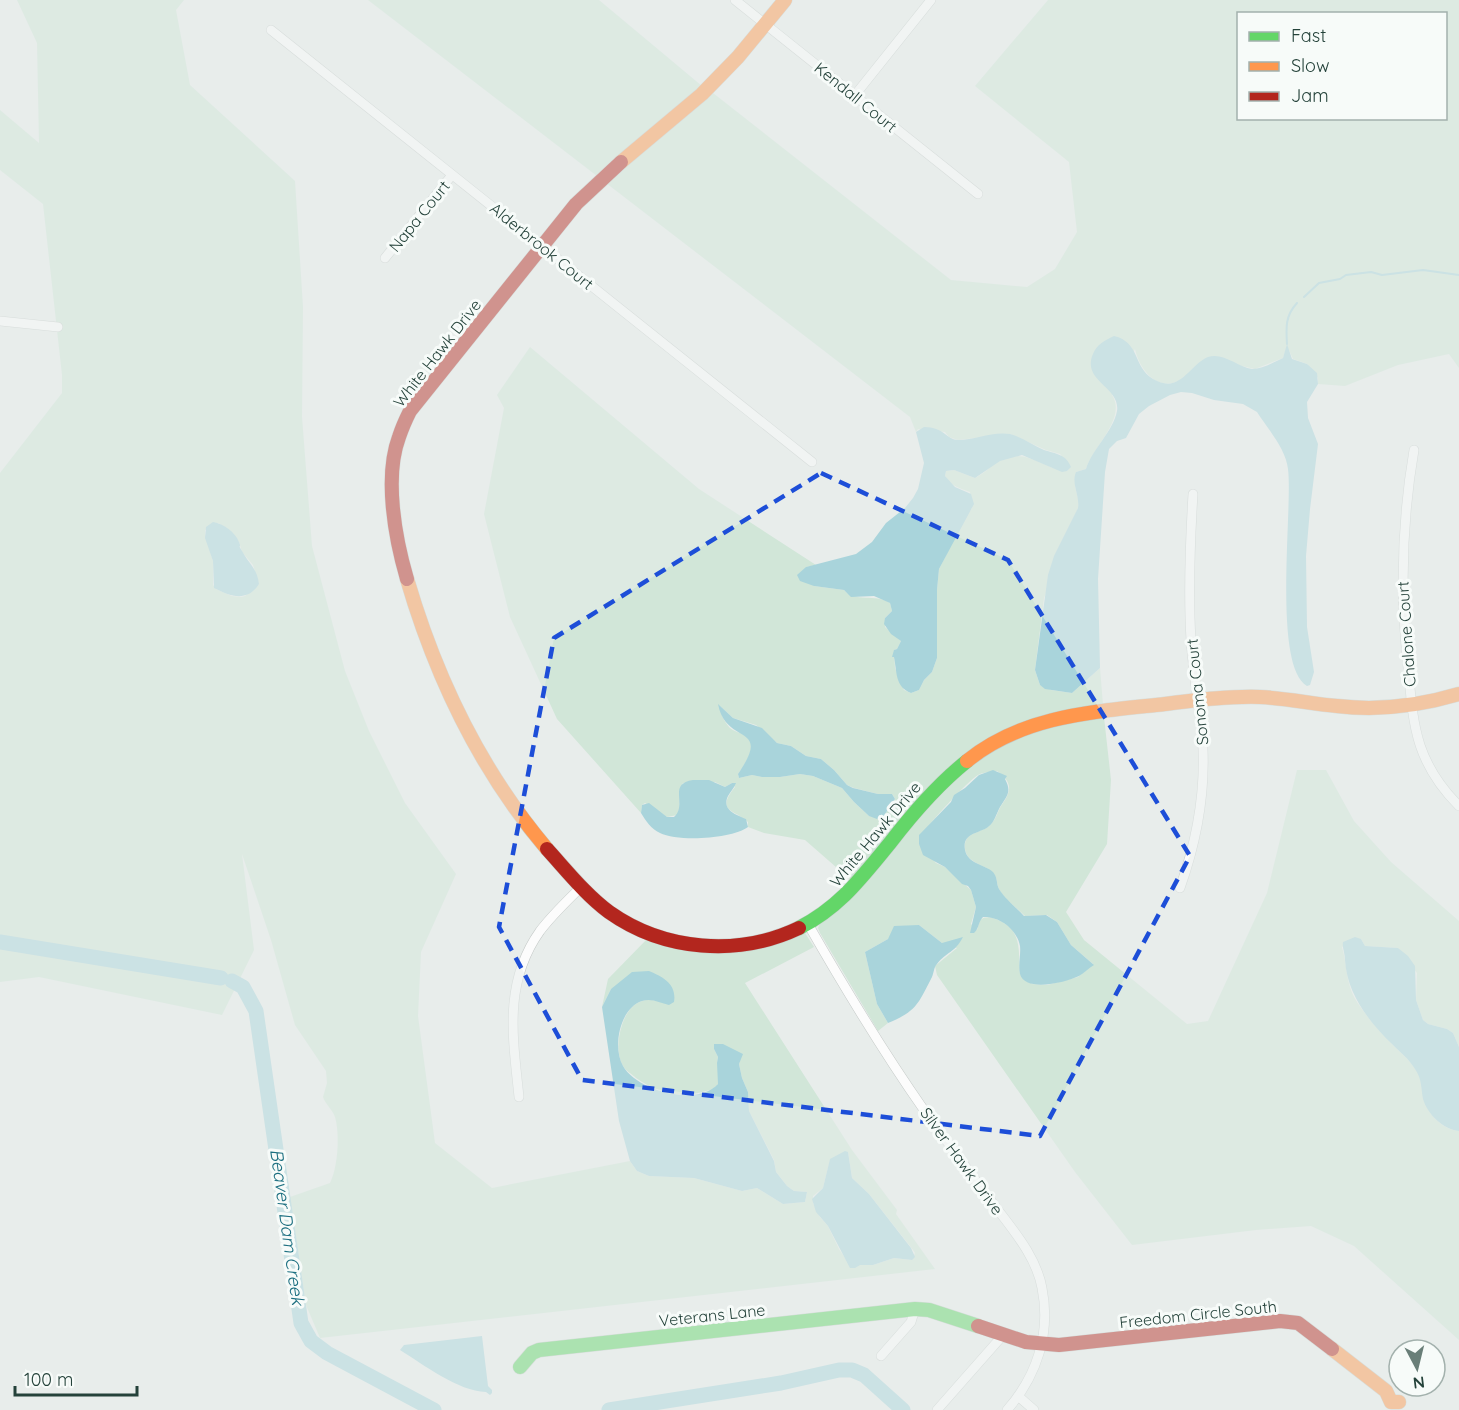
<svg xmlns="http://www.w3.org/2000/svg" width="1459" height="1410" font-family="Quicksand,sans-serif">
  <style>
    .green { fill: #d1e6d8; fill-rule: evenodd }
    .water { fill: #a9d4db }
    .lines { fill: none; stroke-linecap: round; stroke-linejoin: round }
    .stream { stroke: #a9d4db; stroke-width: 2 }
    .river { stroke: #a9d4db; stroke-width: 15 }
    .street-casing { stroke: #c5cac8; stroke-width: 10 }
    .fast-casing { stroke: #c3cbc8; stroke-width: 15 }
    .slow-casing { stroke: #c3cbc8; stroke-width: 15 }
    .jam-casing { stroke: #c3cbc8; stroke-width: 15 }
    .street { stroke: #fcfcfc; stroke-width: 9 }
    .fast { stroke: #63d668; stroke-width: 14 }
    .slow { stroke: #ff974d; stroke-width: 14 }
    .jam { stroke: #b3261e; stroke-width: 14 }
    .marked { fill: none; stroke: #1d4ed8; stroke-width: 4.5; stroke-dasharray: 12 8; stroke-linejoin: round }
    .labels { text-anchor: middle; stroke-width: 6; stroke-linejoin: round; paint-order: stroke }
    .street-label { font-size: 16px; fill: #24423a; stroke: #f7fbf9 }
    .water-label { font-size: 18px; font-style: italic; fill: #1c6f80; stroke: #f7fbf9 }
  </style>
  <rect width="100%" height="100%" fill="#e8edeb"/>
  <path class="green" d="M 17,0 L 184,0 L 176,10 L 190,85 L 295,181 L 303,307 L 302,417 L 312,546 L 345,671 L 369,731 L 405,803 L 456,874 L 421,952 L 418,1016 L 435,1143 L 492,1188 L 630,1161 L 637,1171 L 649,1176 L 694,1178 L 742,1191 L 757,1188 L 783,1204 L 805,1202 L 807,1192 L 794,1191 L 787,1186 L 776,1172 L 774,1160 L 749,1111 L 748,1092 L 742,1078 L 739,1064 L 742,1054 L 714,1049 L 718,1057 C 716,1065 722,1077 718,1084 C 715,1089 710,1090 706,1091 C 680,1099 658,1093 636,1078 C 632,1074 626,1071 623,1066 C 616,1054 618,1037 622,1025 C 625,1015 632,1004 642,1001 C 653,997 661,1004 673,1002 L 611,989 L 602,1007 L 608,979 L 647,939 L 673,947 L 805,933 L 814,947 L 745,983 L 852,1150 L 897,1210 L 896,1214 L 935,1269 L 320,1338 L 306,1305 L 290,1197 L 330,1183 C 338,1167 340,1134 335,1117 C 333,1110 325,1104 323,1097 L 327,1083 L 326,1071 L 295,1025 L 271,940 L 242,854 L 254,950 L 222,1015 L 39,977 L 0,982 L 0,473 L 62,393 L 62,375 L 43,204 L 0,170 L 0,110 L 39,143 L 37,43 ZM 218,523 L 227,528 L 239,542 L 242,552 L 253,565 L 259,584 L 245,596 L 241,597 L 232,596 L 216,589 L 213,585 L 213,561 L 205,534 L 205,530 ZM 848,1152 L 852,1178 L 869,1194 L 913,1250 L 915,1253 L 912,1260 L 894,1258 L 873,1265 L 850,1265 L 839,1249 L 828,1226 L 820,1217 L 813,1203 L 813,1196 L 823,1188 L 830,1160 Z
    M 368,0 L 599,0 L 702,86 L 597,176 Z
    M 1048,0 L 1459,0 L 1459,368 L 1449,354 L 1398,365 L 1345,386 L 1318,384 L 1318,378 L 1307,364 L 1293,359 L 1287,346 L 1283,358 L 1255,369 L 1207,358 C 1197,364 1188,378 1176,382 C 1154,390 1139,367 1135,349 L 1112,395 C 1127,418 1093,447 1086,469 L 1076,472 L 1075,486 L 1079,502 L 1078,508 L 1044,598 L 1035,670 L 1040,685 L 1051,690 L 1072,693 L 1100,668 L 1103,705 L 1071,710 L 949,767 L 923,793 L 852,881 L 805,840 L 764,833 L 748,827 L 748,822 C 734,809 715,812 735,787 L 732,783 L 725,787 L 715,782 L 683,783 C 676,794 683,803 677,815 L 667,817 L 645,803 L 642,805 L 641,813 L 557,719 L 510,617 L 484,514 L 504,408 L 497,395 L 530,347 L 699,489 L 816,565 L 806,567 L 814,586 L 844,590 C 855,603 875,593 890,603 L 892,611 L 885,618 L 885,627 L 901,641 L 897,649 L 894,650 L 895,668 L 904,690 L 911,693 L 919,690 L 924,680 L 932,672 L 937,658 L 937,590 L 939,569 L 964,520 L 972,508 L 970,492 C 959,488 951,486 945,476 L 946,471 L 954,470 L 975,478 C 984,474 990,466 999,461 C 1026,446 1042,469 1067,471 L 1070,467 L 1060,454 L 1046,450 L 1010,434 L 958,440 L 949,437 L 945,432 L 918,429 L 916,432 L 910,417 L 606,183 L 713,93 L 951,280 L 1027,287 L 1055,269 L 1077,232 L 1069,162 L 975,86 ZM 1238,14 L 1446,14 L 1446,118 L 1238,118 ZM 719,705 L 733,718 L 756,725 L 777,743 L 791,746 L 806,756 L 821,759 L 834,770 L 847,785 L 854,788 L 878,794 L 892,794 L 895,799 L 883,817 L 869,816 L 854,802 L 842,788 L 813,776 L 800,774 L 780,777 L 762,777 L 752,775 L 739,778 L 738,774 C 744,765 760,744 746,736 C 740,732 734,732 729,727 C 723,720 721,713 719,705 Z
    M 1104,717 L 1111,780 L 1107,844 L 1066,912 L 1084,940 L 1187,1024 L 1208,1021 L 1267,893 L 1297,770 L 1326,770 L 1354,821 L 1391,862 L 1459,921 L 1459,1047 L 1453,1033 L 1447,1029 L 1428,1024 L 1423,1020 L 1416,1000 L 1417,973 L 1398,948 L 1365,946 L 1361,939 L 1342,947 C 1347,964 1346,981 1354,997 C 1364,1014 1378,1029 1392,1044 C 1401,1053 1410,1060 1417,1071 C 1422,1079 1422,1085 1423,1093 C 1425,1112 1441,1129 1459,1131 L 1459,1340 L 1354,1246 L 1311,1226 L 1256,1230 L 1132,1245 L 1075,1172 L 937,975 L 935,966 L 957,948 L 942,943 L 919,925 L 888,939 L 865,952 L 877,1004 L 888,1023 L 878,1031 L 820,933 L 818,928 L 820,923 L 923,810 L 974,761 L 1019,736 L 1061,723 ZM 997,771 C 1014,783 1011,792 1001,806 C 997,813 996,820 989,826 C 979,834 963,832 965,849 C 967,863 983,864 992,872 C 998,877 996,883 999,889 C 1004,899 1017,908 1025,916 L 1047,915 L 1057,922 L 1071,945 L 1093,964 L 1078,977 L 1047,985 L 1032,984 L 1020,974 C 1018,952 1023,930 998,920 C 991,917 986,916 980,920 L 977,930 L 971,924 L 976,907 L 971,890 L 945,867 L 936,863 L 919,844 C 920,841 920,838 922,835 C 928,824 968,781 978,775 C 983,772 991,772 997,771 Z"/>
  <path class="water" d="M 1114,336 C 1140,342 1133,367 1153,379 C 1180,395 1189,365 1208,357 C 1223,352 1238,367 1252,369 C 1263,369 1274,362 1283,358 L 1287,344 L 1292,359 L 1307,364 L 1317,373 L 1318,384 L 1307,402 L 1308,418 L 1318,444 L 1310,509 L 1306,556 L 1307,627 L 1314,672 L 1310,685 L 1307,686 C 1272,666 1293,508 1288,469 C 1286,449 1268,429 1257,412 L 1243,404 L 1214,400 L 1192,393 L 1181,392 L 1170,395 L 1149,406 L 1139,414 L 1126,438 L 1117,441 L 1109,449 L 1105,472 L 1098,579 L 1100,668 L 1072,693 L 1045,689 L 1040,685 L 1035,670 L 1048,575 L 1054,556 L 1078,508 C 1080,495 1071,484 1076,472 L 1086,469 C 1092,449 1113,432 1117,411 C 1121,387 1081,381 1093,354 C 1097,344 1104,341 1114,336 Z
    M 924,427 C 944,427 947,440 958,440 C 975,440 993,431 1010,434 C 1022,437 1033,445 1044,450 C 1056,454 1066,454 1071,467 L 1067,471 L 1062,472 L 1022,455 L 1000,461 L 975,478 L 954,470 L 946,471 L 945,476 L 955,487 L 971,494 L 974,504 L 939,569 L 937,590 L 937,658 L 932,672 L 924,680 L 919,690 L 911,693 C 895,687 897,672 894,657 L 892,657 L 894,650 L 897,649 L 901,641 L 891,634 L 884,624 L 885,618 L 892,611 L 890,603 L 874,596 L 851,597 L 844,590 L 814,586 L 800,581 L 797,575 L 806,567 L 856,554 L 872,542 L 886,523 L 905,508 L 913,498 L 918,489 L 924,463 L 916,432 Z
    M 213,522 C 224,524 235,532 239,542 C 242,549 237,543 242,551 C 249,564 257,568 259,584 C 247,603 230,596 214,588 L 213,561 L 205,538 L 206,527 Z
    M 718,704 L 733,718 L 762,728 L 777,743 L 791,746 L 806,756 L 821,759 L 834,770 L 847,785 L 853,788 L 878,794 L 892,794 L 895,799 L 883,817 L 877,819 L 869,816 L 854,802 L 842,788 L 813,776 L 800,774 L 780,777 L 762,777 L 752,775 L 739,778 L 738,774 C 773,722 726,747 718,704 Z
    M 993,770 L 1007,776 L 1005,779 C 1012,792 1007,796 1000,807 C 996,814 995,822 988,827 C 978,834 962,833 965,850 C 968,864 984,864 993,872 C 998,878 996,883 999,889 C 1005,899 1017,908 1024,916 L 1046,915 L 1057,922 L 1071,945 L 1094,965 C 1089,968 1084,973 1079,976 C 1067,982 1025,993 1020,974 C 1018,965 1021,955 1020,946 C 1017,929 999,916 983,917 C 978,922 979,929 974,933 L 970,933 L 976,907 L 971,890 L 968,886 L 962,884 L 945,867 L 923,855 L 919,844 L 919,835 L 951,802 L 954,795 L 965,788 L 979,775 Z
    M 693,780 L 709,780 L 725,787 L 732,783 L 736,783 C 734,788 731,791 728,796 C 721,810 737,815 746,819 L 748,827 C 732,839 678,842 660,833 C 651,829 646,821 641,813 L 642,805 L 649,803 L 667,817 L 674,817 C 688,804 667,784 693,780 Z
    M 919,925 L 942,943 L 963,937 C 954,954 947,951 937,964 C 934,967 934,972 932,977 C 918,1004 917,1011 888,1023 L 877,1004 L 865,952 L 888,939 L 894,926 Z
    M 1355,937 L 1361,939 L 1365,946 L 1398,948 L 1408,956 L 1415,966 L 1416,1000 L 1423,1020 L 1428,1024 L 1447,1029 L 1453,1033 L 1459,1047 L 1459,1131 C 1443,1129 1428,1115 1423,1099 C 1421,1088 1422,1079 1415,1069 C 1409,1059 1401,1053 1393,1045 C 1369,1022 1347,994 1345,960 C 1345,953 1342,948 1343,942 Z
    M 649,971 C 663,977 677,984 674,1002 L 669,1005 C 660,1003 652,998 642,1001 C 620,1008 612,1047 623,1066 C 637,1091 697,1107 718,1084 L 717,1063 L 718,1057 L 714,1049 L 714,1044 L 723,1044 L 743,1054 L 739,1064 L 742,1078 L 748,1092 L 749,1111 L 774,1161 L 776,1172 L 787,1186 L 794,1191 L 807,1192 L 805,1202 L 783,1204 L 757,1188 L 742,1191 L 694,1178 L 649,1176 L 637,1171 L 630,1161 L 619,1121 L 602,1007 L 611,989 L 632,972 Z
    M 845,1151 L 848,1152 L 852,1178 L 869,1194 L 911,1248 L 915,1257 L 912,1260 L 894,1258 L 873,1265 L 860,1265 L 855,1268 L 850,1268 L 828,1226 L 816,1212 L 812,1199 L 823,1188 L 830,1159 Z
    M 482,1336 L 488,1386 L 492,1390 L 492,1393 L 490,1395 L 486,1392 C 458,1391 424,1365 400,1350 L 404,1345 Z"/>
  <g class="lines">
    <path class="stream" d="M 1304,297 L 1319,283 L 1340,279 L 1346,275 L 1371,272 L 1382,275 L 1423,270 L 1459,275
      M 1287,344 C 1286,328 1285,316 1297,303"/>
    <path class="river" d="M 0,942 L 221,978
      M 232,981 L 243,987 L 256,1011 L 301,1323 L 311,1341 L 327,1353 L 434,1410
      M 609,1410 L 781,1383 L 839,1370 L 852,1370 L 864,1375 L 903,1410"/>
    <defs>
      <path id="street" d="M 735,0 L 978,194
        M 271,30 L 812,462
        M 855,95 L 931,0
        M 385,258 L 452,175
        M 0,321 L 58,327
        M 1414,450 C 1401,526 1400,601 1409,677 C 1411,700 1413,723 1420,745 C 1428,769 1442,789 1459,806
        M 1180,888 C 1196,843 1205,797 1203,749 C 1201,713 1193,676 1191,640 C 1188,591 1190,543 1193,494
        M 808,924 C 844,987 882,1050 924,1110 C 946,1141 969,1171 992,1202 C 1011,1228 1036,1255 1042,1288 C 1051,1333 1037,1376 1007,1410
        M 519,1097 C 513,1038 503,983 540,931 C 552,915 567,901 581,887
        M 881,1356 L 911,1322 L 915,1309
        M 1018,1396 L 1034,1410
        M 937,1410 L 1004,1334"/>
      <path id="fast" d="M 799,928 C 840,907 861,878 890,843 C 913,813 937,785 967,761
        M 520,1367 L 532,1353 L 539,1350 L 915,1309 L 929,1310 L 978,1326"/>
      <path id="slow" d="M 621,162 L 702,94 L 738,57 L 785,0
        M 407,579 C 436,678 480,770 547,849
        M 967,761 C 1021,717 1089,712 1156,705 C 1190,701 1225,696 1260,697 C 1286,698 1312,704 1337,706 C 1379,711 1419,706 1459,694
        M 1332,1349 L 1386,1391 L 1391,1402 L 1399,1402"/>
      <path id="jam" d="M 407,579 C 395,538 384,477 399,437 C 402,428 406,419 410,411 L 576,204 L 621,162
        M 547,849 C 567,871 586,895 609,912 C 664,951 738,957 799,928
        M 978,1326 L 1026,1342 L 1059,1345 L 1280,1321 L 1298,1323 L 1332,1349"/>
    </defs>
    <use href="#street" class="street-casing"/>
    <use href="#fast" class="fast-casing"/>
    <use href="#slow" class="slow-casing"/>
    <use href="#jam" class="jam-casing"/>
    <use href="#street" class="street"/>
    <use href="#fast" class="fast"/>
    <use href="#slow" class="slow"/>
    <use href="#jam" class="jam"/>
  </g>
  <path d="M0 0H1459V1410H0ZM 821,473 L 1008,560 L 1190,856 L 1040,1136 L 582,1080 L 499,927 L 554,638 Z" fill="#e8edeb" fill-opacity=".55" fill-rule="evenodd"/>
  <path class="marked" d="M 821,473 L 1008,560 L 1190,856 L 1040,1136 L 582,1080 L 499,927 L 554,638 Z"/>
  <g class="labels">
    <g class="street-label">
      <text transform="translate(856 97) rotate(39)" y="6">Kendall Court</text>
      <text transform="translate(419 216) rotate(-51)" y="6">Napa Court</text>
      <text transform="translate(542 246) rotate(39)" y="6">Alderbrook Court</text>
      <text transform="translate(437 353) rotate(-52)" y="6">White Hawk Drive</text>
      <text transform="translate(1406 634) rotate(-94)" y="6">Chalone Court</text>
      <text transform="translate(1197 692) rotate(-96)" y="6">Sonoma Court</text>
      <text transform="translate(875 834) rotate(-50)" y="6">White Hawk Drive</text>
      <text transform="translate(962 1161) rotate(54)" y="6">Silver Hawk Drive</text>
      <text transform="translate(1198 1314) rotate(-6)" y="6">Freedom Circle South</text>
      <text transform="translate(712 1315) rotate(-6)" y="6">Veterans Lane</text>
    </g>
    <g class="water-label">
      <text transform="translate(287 1227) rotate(82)" y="6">Beaver Dam Creek</text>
    </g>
  </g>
  <rect x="1237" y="12" width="210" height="108" fill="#f7fbf9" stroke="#a3b1ad" stroke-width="1.5"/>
  <rect x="1249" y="32" width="30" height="9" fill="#63d668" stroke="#a3b1ad" stroke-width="1.5"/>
  <text x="1291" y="42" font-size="18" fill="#24423a">Fast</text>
  <rect x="1249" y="62" width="30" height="9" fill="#ff974d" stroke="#a3b1ad" stroke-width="1.5"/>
  <text x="1291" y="72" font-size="18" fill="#24423a">Slow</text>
  <rect x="1249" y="92" width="30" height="9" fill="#b3261e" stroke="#a3b1ad" stroke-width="1.5"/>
  <text x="1291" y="102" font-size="18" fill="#24423a">Jam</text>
  <g transform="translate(1417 1368) rotate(173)"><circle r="28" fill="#f7fbf9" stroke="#a3b1ad" stroke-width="1.5"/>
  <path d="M0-4.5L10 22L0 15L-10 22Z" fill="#697e78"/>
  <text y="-9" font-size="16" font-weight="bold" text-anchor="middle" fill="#24423a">N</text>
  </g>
  <path d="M15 1386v9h122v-9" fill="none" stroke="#24423a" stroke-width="3"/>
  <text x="24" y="1386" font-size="18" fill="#24423a" stroke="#f7fbf9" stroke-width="4.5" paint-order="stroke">100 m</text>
</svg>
